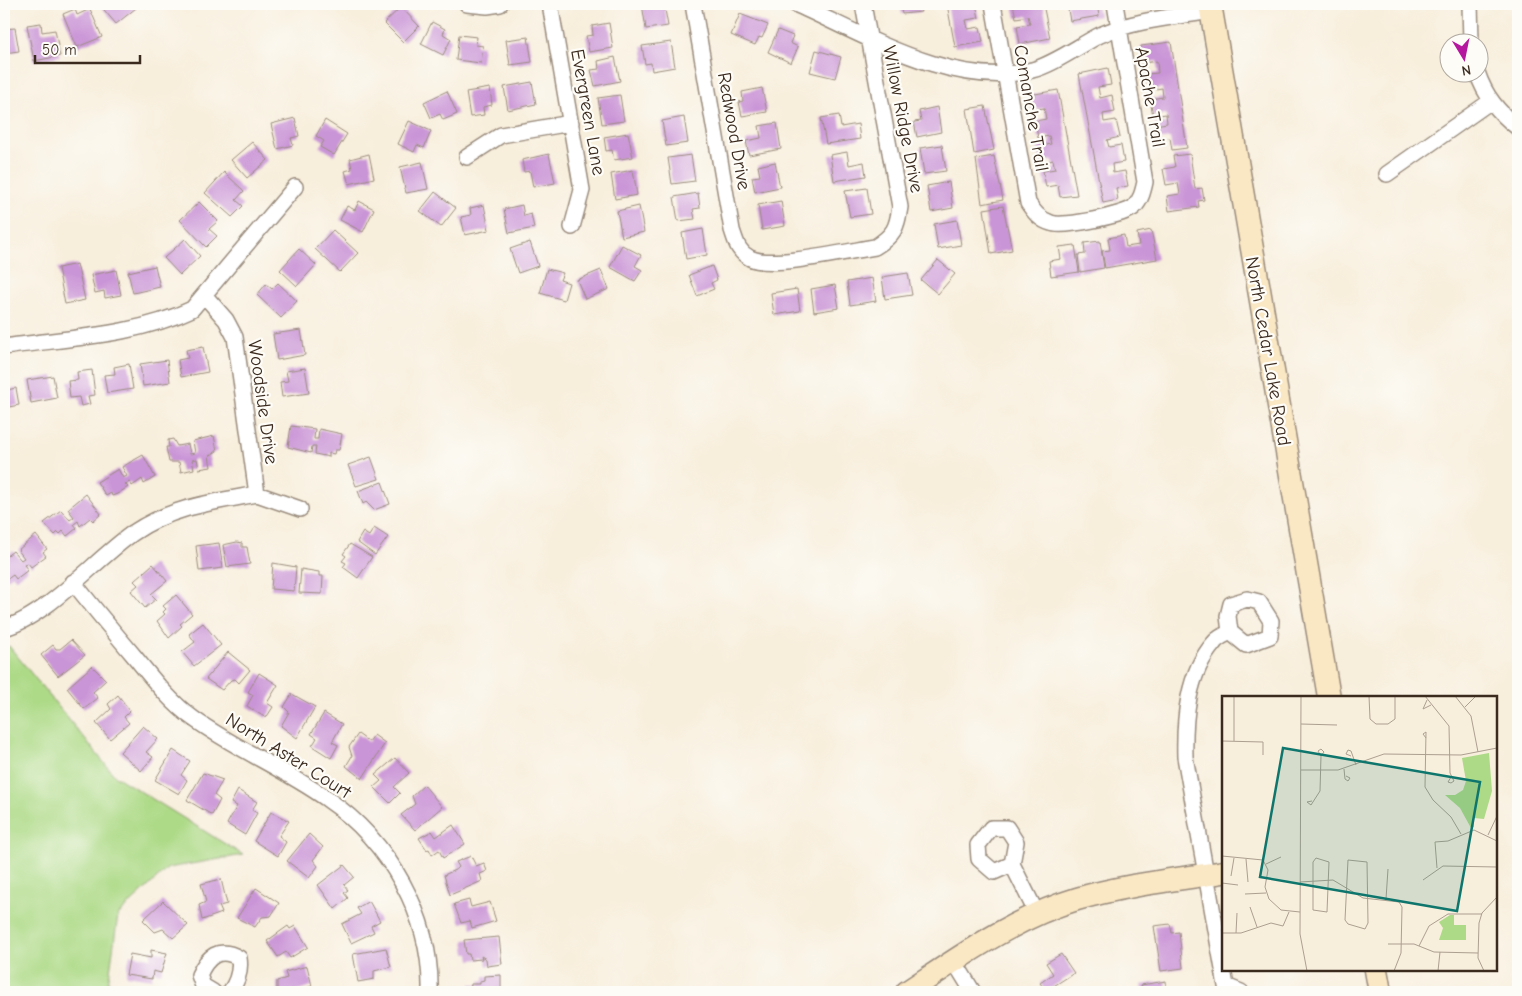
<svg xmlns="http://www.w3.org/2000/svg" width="1522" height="996" font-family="'Comic Neue',sans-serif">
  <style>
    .green { fill: #adda87; stroke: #748252 }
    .building { fill: #ca95d7 }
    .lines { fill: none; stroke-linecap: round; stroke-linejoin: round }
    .street-casing { stroke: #9a8c7d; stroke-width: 18 }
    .secondary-casing { stroke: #9a8c7d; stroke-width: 25 }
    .street { stroke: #fff; stroke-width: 15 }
    .secondary { stroke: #fae7c3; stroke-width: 22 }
    .labels { text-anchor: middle; stroke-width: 4.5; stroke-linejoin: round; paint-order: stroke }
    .street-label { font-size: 19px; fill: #3b2a1e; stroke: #fdfcf7 }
    .inset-road { fill: none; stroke: #aca090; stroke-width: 1 }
    .view { fill: #0f766e; fill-opacity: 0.15; stroke: #0f766e; stroke-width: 2.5 }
    .inset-edge { fill: none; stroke: #3b2a1e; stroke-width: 2.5 }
  </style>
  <rect width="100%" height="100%" fill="#fdfcf7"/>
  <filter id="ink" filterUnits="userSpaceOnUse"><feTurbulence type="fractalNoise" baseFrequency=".02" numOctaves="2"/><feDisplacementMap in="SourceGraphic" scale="10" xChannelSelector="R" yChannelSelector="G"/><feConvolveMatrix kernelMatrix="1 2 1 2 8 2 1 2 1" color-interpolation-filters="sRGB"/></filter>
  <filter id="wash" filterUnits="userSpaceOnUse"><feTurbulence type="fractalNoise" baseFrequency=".0096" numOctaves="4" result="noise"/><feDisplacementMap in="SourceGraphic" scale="20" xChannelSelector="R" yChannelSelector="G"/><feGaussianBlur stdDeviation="1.12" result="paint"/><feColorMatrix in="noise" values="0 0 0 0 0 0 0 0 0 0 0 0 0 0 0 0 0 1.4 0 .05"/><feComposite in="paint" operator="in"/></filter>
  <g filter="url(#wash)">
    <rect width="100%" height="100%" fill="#f8eedc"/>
    <path class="green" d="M 9,646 L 114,775 L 243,855 L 168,868 L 118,915 L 107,992 L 4,992 L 4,648 Z"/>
    <g id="blocks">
      <path class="building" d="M 99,4 L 133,4 L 136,8 L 116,24 Z
        M 642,4 L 664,4 L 668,26 L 646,29 Z
        M 894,4 L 919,4 L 921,12 L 902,14 L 900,5 L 894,6 Z
        M 947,4 L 976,4 L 979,18 L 966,20 L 968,29 L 980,27 L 983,42 L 955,47 Z
        M 1013,4 L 1043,4 L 1050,38 L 1020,44 L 1017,26 L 1030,24 L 1028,16 L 1016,18 Z
        M 1067,4 L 1097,4 L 1099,16 L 1070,21 Z
        M 401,7 L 419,26 L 403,42 L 384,23 Z
        M 75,9 L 77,15 L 90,9 L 102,37 L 77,47 L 63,14 Z
        M 740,14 L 768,25 L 762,38 L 759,37 L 755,45 L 731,35 Z
        M 432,22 L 445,29 L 443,34 L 451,39 L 443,55 L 421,44 Z
        M 41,23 L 42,32 L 55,30 L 60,56 L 34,61 L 27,25 Z
        M 609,23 L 613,48 L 589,52 L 586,36 L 593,35 L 592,26 Z
        M 15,28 L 19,51 L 4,53 L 4,29 Z
        M 778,30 L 793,36 L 790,43 L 798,47 L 791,63 L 768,52 Z
        M 459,35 L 477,37 L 476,45 L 483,46 L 481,63 L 456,60 Z
        M 528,37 L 532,62 L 510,65 L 506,40 Z
        M 671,42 L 675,67 L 652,71 L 651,63 L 645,64 L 642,46 Z
        M 1171,42 L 1187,148 L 1172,150 L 1170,138 L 1157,140 L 1155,125 L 1167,123 L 1166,114 L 1153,116 L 1150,99 L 1163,97 L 1162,88 L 1149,90 L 1147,74 L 1158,73 L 1157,61 L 1144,63 L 1141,46 Z
        M 816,50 L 841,57 L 835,78 L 810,72 Z
        M 615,57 L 620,81 L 595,86 L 591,70 L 599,69 L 598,61 Z
        M 1108,68 L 1111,85 L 1098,87 L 1100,98 L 1112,95 L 1115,112 L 1103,114 L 1104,122 L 1116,120 L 1120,137 L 1107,140 L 1109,147 L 1121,145 L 1124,162 L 1112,164 L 1113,173 L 1125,171 L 1128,186 L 1116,188 L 1118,200 L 1103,203 L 1079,74 Z
        M 532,82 L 536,104 L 508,110 L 504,87 Z
        M 490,88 L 492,105 L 483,107 L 484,115 L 470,117 L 466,92 Z
        M 762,88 L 767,112 L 742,116 L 739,102 L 743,101 L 742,92 Z
        M 1058,90 L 1077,195 L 1060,197 L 1058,185 L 1046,187 L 1043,171 L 1055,169 L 1053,160 L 1041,163 L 1038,147 L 1051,144 L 1049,136 L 1038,138 L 1035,121 L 1046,119 L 1044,108 L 1032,110 L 1029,95 Z
        M 447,91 L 457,114 L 443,120 L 440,114 L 431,118 L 424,102 Z
        M 620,95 L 624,121 L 602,124 L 598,98 Z
        M 985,106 L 994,150 L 974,154 L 967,109 Z
        M 937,107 L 941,132 L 917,137 L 914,122 L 921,121 L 919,111 Z
        M 839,115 L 841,127 L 858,124 L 860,139 L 826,144 L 821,118 Z
        M 684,117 L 688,143 L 666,146 L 662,121 Z
        M 295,118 L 299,136 L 291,138 L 293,145 L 277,149 L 271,124 Z
        M 325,120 L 347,134 L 334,155 L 320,147 L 324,141 L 316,136 Z
        M 409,121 L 431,131 L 424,148 L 417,145 L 414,152 L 398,144 Z
        M 777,123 L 781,149 L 749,155 L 746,141 L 761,138 L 759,126 Z
        M 628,133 L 633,157 L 614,160 L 612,150 L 606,151 L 604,137 Z
        M 252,142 L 268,160 L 247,178 L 231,160 Z
        M 942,145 L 946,171 L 924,174 L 920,148 Z
        M 847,152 L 849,165 L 864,162 L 866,176 L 834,181 L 830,155 Z
        M 369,154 L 374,178 L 349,184 L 345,171 L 352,169 L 350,159 Z
        M 549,154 L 555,183 L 533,187 L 530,171 L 524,172 L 522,160 Z
        M 1190,154 L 1195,189 L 1202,188 L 1204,200 L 1198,201 L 1199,207 L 1169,211 L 1167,196 L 1180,194 L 1178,183 L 1166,185 L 1163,169 L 1175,167 L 1173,156 Z
        M 691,155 L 695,181 L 672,184 L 668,158 Z
        M 994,156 L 1003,200 L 982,204 L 976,159 Z
        M 422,162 L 428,189 L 406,193 L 400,167 Z
        M 775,162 L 780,187 L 755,192 L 752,177 L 760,176 L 758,166 Z
        M 633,170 L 637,195 L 615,199 L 611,174 Z
        M 224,172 L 244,191 L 236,200 L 243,206 L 232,217 L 205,193 Z
        M 949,182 L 953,208 L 931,212 L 927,186 Z
        M 867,188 L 871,214 L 850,217 L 845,191 Z
        M 435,192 L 456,208 L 441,227 L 420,211 Z
        M 698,193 L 700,208 L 693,209 L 695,219 L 678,221 L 674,197 Z
        M 359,201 L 374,209 L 363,232 L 340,220 L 347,206 L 355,210 Z
        M 781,201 L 785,226 L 762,230 L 758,205 Z
        M 199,202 L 218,221 L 209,229 L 217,236 L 206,247 L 180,220 Z
        M 484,205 L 489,230 L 465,235 L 461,217 L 471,215 L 470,208 Z
        M 522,205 L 524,216 L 531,214 L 534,228 L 509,233 L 504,209 Z
        M 639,206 L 644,232 L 622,237 L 617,211 Z
        M 1003,206 L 1012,250 L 991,254 L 984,209 Z
        M 957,220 L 961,245 L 938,249 L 934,224 Z
        M 703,229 L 707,255 L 686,259 L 682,233 Z
        M 333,230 L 358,253 L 340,272 L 315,249 Z
        M 1151,230 L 1157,259 L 1105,268 L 1102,251 L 1110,250 L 1108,238 L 1124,235 L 1126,247 L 1139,245 L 1137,233 Z
        M 185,239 L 200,256 L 180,275 L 164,258 Z
        M 1100,241 L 1104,268 L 1080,272 L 1078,255 L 1085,254 L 1084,243 Z
        M 530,242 L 538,266 L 518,273 L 510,249 Z
        M 622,245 L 641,255 L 635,266 L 642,270 L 635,281 L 610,267 Z
        M 1075,245 L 1079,272 L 1051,276 L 1049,261 L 1061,259 L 1059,247 Z
        M 299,249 L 316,265 L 297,286 L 280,270 Z
        M 938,260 L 955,274 L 938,294 L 921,280 Z
        M 77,264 L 85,300 L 65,304 L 58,268 Z
        M 155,266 L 160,287 L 133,293 L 128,272 Z
        M 712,266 L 717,280 L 711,283 L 714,289 L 697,296 L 689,275 Z
        M 547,269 L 563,273 L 560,280 L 569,283 L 564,300 L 540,293 Z
        M 116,270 L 121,295 L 105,298 L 104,291 L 95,293 L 91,275 Z
        M 601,270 L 609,289 L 585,299 L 577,280 Z
        M 908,273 L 912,295 L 885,299 L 882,277 Z
        M 872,278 L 876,301 L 850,305 L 847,282 Z
        M 278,283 L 297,301 L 281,318 L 257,295 L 266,284 L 272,289 Z
        M 835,285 L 839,308 L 814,312 L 811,289 Z
        M 797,289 L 800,311 L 774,315 L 771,293 Z
        M 301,330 L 305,355 L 277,360 L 273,334 Z
        M 203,347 L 208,372 L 181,377 L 178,360 L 188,358 L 186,350 Z
        M 167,360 L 170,382 L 143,386 L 140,364 Z
        M 129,364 L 133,389 L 107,393 L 104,375 L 115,374 L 114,367 Z
        M 305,368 L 309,393 L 282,397 L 280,382 L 288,381 L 286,371 Z
        M 92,370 L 95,395 L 88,396 L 90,404 L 81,406 L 79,397 L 70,398 L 68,381 L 78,380 L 77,372 Z
        M 53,376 L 57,398 L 31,403 L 27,380 Z
        M 6,382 L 7,390 L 16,388 L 19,405 L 4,408 L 4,383 Z
        M 291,426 L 315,429 L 314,439 L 318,439 L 319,429 L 342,434 L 339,450 L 335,450 L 334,454 L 329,453 L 329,457 L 315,454 L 316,446 L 312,446 L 311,453 L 288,447 Z
        M 214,436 L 217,451 L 209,456 L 211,467 L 199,469 L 197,459 L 192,460 L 194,469 L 181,472 L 179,462 L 169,462 L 166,447 L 169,447 L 168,440 L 173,439 L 177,446 L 188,444 L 190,454 L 195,453 L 193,441 Z
        M 143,455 L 155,477 L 144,484 L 142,479 L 132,486 L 130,482 L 125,484 L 128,487 L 117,494 L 112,496 L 111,493 L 106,496 L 97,482 L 118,469 L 123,478 L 127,476 L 122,467 Z
        M 371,457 L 379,479 L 356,486 L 348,465 Z
        M 382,482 L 390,504 L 374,510 L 366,502 L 363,504 L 358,491 Z
        M 86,494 L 101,514 L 93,521 L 90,518 L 80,526 L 78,521 L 74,524 L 77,528 L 67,536 L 63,531 L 60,534 L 58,532 L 55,535 L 44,523 L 61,510 L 70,520 L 74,517 L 68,509 Z
        M 374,528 L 388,537 L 375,555 L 357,542 L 363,532 L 369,536 Z
        M 36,535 L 47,549 L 43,552 L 46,556 L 31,567 L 28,563 L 24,565 L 28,570 L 16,579 L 13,575 L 6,580 L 4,577 L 4,558 L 13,551 L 21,560 L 24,558 L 18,550 Z
        M 237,542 L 242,543 L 242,547 L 247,547 L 250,564 L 227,567 L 223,545 Z
        M 219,543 L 223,568 L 199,571 L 196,546 Z
        M 350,544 L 372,557 L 358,578 L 343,567 L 346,563 L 342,561 L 346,556 L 343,554 Z
        M 273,563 L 296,567 L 294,591 L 271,589 Z
        M 153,564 L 167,581 L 151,594 L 156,599 L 145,608 L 131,591 L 138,585 L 134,581 Z
        M 301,569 L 319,572 L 319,576 L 323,576 L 322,594 L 299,593 Z
        M 176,595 L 192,614 L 180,624 L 182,626 L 169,638 L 157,621 L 165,614 L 163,612 L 166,609 L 163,606 Z
        M 203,623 L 221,645 L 194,666 L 182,652 L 195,642 L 189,634 Z
        M 71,640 L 85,655 L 58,676 L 41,655 L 53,645 L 56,649 L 60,649 Z
        M 228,652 L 250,670 L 239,683 L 235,679 L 231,680 L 222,690 L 206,679 Z
        M 92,666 L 106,680 L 93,692 L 98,698 L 84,709 L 67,688 Z
        M 259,673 L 278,685 L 267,703 L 273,707 L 266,718 L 247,706 L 253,695 L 248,692 Z
        M 292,694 L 315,707 L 297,738 L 281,726 L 289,712 L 284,707 Z
        M 118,695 L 130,711 L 124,717 L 129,723 L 110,739 L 96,723 L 111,709 L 108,704 Z
        M 324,713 L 342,724 L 332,742 L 338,745 L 331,758 L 312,746 L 317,738 L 311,734 Z
        M 143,726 L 158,739 L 146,752 L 153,757 L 141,771 L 120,752 Z
        M 358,734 L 369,742 L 374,735 L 385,743 L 362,779 L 346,766 L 352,756 L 349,747 Z
        M 173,750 L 190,761 L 181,775 L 187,780 L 179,794 L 155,780 Z
        M 395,758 L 409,773 L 394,787 L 400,793 L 390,803 L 374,787 L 381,781 L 375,775 Z
        M 203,773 L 223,780 L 214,795 L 220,800 L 212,815 L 187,800 Z
        M 424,785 L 442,807 L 415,830 L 401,815 L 415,804 L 412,796 Z
        M 238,790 L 257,802 L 252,810 L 257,813 L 245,835 L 227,824 L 237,806 L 231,803 Z
        M 271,812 L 289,821 L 279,836 L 286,842 L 278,856 L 254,841 Z
        M 453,825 L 465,844 L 443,858 L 439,850 L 432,855 L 429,849 L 427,850 L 419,838 L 432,831 L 436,837 Z
        M 309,834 L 323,847 L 313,860 L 318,866 L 309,878 L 287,861 Z
        M 471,856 L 476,866 L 484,863 L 487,871 L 480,874 L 482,881 L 450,895 L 444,875 L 457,869 L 459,867 L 456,862 Z
        M 344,865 L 354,877 L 344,885 L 348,890 L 344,893 L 348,898 L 335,909 L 318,885 Z
        M 221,879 L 227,904 L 219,906 L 222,913 L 202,920 L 199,905 L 206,902 L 201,884 Z
        M 256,888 L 279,903 L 271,916 L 262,917 L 255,927 L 237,918 Z
        M 469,900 L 471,907 L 490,902 L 496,921 L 472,928 L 470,921 L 461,923 L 454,904 Z
        M 163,901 L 188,925 L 173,938 L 163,929 L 155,932 L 143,920 Z
        M 369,901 L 380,921 L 371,926 L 374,932 L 351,943 L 342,924 L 361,914 L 357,908 Z
        M 1170,924 L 1172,933 L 1179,932 L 1183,968 L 1161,971 L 1154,926 Z
        M 288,926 L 290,929 L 295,926 L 308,947 L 290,958 L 286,952 L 278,957 L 267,941 Z
        M 499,937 L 502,964 L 487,966 L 486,959 L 481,956 L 482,959 L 470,960 L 469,954 L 466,954 L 464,940 Z
        M 386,948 L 391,967 L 374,971 L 374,979 L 358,982 L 353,954 Z
        M 151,950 L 167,953 L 161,973 L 153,971 L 152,979 L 126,975 L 130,954 L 151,958 Z
        M 1061,954 L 1074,973 L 1046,991 L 1040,983 L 1053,974 L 1046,963 Z
        M 307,966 L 312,986 L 293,992 L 277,992 L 277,981 L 287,978 L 285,972 Z
        M 501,975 L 501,992 L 470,992 L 471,984 L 480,984 L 480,981 L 484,980 L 484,976 Z
        M 1166,981 L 1167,992 L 1143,992 L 1141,985 Z"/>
    </g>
  </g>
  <g filter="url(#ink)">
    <use href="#blocks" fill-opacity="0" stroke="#9a8c7d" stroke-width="1"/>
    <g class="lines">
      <defs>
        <path id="street" d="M 467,4 L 487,6 L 500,4
          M 550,4 L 582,190 L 572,227
          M 693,4 L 732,230 C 736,242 738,252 750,258 C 770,269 849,251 875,247 C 894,235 897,228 900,207 L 863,4
          M 795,4 C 863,34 956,91 1032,70 C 1053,65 1080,45 1100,35 C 1135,20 1174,17 1211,11
          M 993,4 L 1028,203 C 1034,212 1040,220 1051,223 C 1063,228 1125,215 1134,207 C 1141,200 1143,191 1145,182 L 1115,4
          M 1470,4 L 1471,42
          M 1477,72 C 1485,96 1498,112 1518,128
          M 467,157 L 501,135 L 571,123
          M 1387,174 L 1491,101
          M 205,296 L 226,320 L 235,337 L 257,494
          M 4,347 C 65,338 136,336 192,309 L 295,187
          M 257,494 L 300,509
          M 73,582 C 93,607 113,631 134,656 C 152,678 170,702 194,719 C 236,749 285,769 327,799 C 389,841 432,917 430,992
          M 1247,599 L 1259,602 L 1271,621 L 1270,636 L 1246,645 L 1230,632 L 1228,616 L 1231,604 Z
          M 4,628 C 45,618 97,558 133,533 C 171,507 213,502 257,494
          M 991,828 L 1007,828 L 1016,842 L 1012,864 L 994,872 L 979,859 L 978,845 Z
          M 1012,864 L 1037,914
          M 954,961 L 973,992
          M 1226,986 L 1185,757 C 1184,719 1187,674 1214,643 C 1217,638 1225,635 1230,632
          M 1226,986 L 1241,992
          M 213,992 L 203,986 L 199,975 C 207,957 219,946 239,958 C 241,971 238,981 230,992"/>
        <path id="secondary" d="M 1210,4 L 1329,697
          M 1376,970 L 1380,992
          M 907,992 C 960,957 1014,918 1077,899 C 1124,885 1175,880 1223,872"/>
      </defs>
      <use href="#street" class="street-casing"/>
      <use href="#secondary" class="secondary-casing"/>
      <use href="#street" class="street"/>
      <use href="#secondary" class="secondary"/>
    </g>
  </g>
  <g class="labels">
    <g class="street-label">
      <text transform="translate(1151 97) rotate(80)" y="7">Apache Trail</text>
      <text transform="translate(1032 108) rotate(80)" y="7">Comanche Trail</text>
      <text transform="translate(589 112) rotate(80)" y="7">Evergreen Lane</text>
      <text transform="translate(904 119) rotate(79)" y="7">Willow Ridge Drive</text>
      <text transform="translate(735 131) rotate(80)" y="7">Redwood Drive</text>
      <text transform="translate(1269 351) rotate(80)" y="7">North Cedar Lake Road</text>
      <text transform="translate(264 402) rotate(82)" y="7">Woodside Drive</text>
      <text transform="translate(289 755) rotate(32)" y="7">North Aster Court</text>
    </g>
  </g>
  <g transform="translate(1222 696)">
    <rect width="275" height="275" fill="#f8eedc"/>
    <path d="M 267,57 L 270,95 L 262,123 L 252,122 L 252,131 L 249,132 L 238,112 L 223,99 L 233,99 L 241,94 L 244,85 L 240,62 ZM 228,219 L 232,219 L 232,229 L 244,229 L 244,244 L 217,244 L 221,232 L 217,226 Z" fill="#adda87"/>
    <path class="inset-road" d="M 12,0 L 12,45M 79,0 L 78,238 L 85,275M 147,0 L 148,23 L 154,28 L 166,28 L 173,23 L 173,0M 203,0 L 227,30 L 228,77 L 232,85 L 229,87 L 226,86 L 229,81M 233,0 L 249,20 L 256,56M 205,4 L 201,13 L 209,9M 243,11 L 254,0M 79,28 L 115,29M 204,42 L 201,38 L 204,36 L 203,91 L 211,104 L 229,121 L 239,138M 0,45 L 41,46 L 41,59M 129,60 L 124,58 L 126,54 L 129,55 L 134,69M 122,73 L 123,83 L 126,85 L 128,82 L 124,80M 79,74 L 116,74 L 162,58 L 239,59 L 275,52M 90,105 L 85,106 L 89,109 L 98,95 L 99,60 L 102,56 L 99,53 L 96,55 L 99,60M 266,139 L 275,120M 213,146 L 226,145 L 252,134 L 275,145M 213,146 L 215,172M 0,160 L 41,164 L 46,174 L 43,191 L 47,203 L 59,214 L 78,216M 94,162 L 107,166 L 105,216 L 91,214 L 91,166 ZM 24,163 L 26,186M 126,164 L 145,166 L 146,227 L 143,233 L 126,228 L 123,224 ZM 44,168 L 59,161M 9,180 L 12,162M 201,184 L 221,170 L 275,171M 78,186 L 111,184 L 141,202 L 177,206 L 180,211 L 179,257 L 172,275M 0,187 L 16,189M 23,198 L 44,197M 164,203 L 166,173M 28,211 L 35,231M 0,237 L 19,237 L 49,227 L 61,230 L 67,216M 14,237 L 15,217M 166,248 L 192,248 L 212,256 L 256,257M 197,250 L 207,230 L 226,218 L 260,218M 216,275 L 218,256M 262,275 L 256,262 L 257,227 L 260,217 L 275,201"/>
    <path class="view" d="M 61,52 L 258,86 L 235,215 L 38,181 Z"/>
    <rect width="275" height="275" class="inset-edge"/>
  </g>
  <rect width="1522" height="996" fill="none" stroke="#fdfcf7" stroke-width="20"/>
  <g transform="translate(1464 58) rotate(170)"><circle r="24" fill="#fdfcf7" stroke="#afa8a0"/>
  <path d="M0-4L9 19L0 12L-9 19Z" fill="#b5179e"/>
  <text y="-8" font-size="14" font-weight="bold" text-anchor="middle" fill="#3b2a1e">N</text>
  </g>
  <path d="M35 55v8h105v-8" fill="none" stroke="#3b2a1e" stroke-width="2.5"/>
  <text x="42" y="55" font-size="15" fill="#3b2a1e" stroke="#fdfcf7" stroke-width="4" paint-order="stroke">50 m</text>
</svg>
